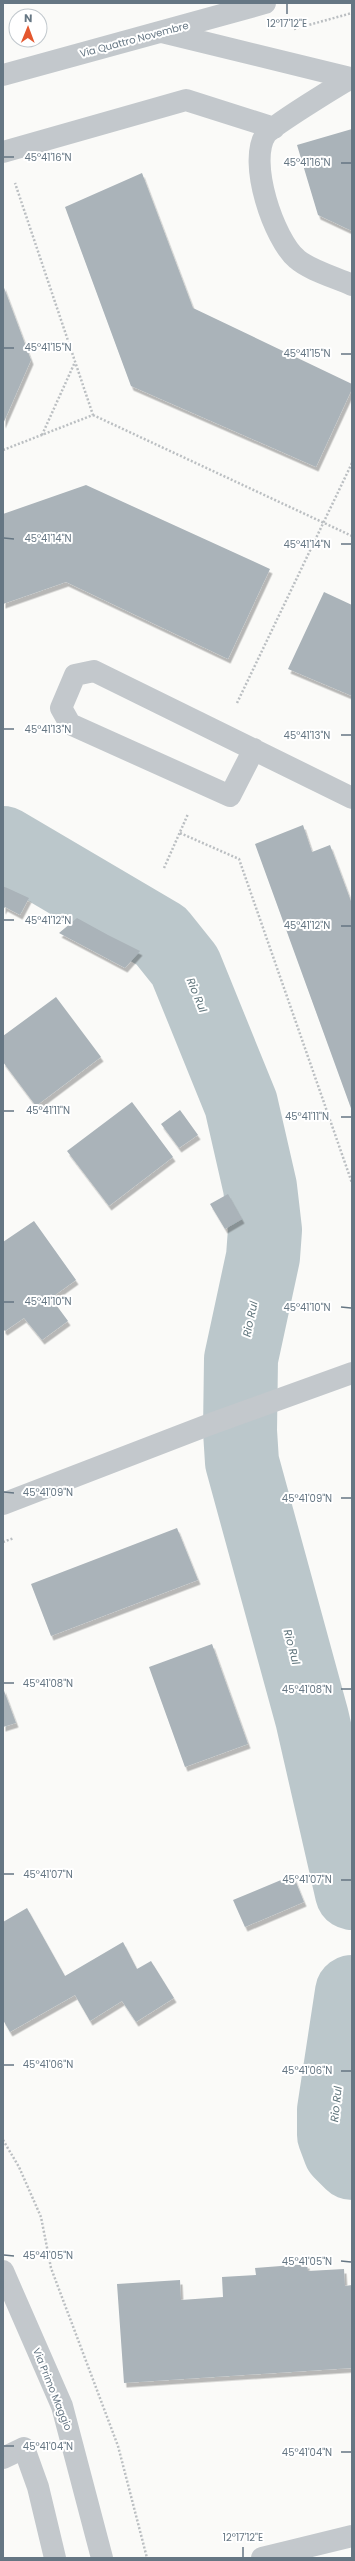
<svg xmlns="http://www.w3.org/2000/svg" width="355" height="2561" font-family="Poppins,sans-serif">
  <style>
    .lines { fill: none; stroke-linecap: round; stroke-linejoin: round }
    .river { stroke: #bbc7cb; stroke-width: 74 }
    .building { fill: #aab3b9; filter: url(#shadow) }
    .path { stroke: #bbbfc2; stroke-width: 2.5; stroke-dasharray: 2 2; stroke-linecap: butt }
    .minor { stroke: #c3c8cc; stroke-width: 22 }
    .ticks { fill: none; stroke: #657683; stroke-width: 1.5 }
    .labels { text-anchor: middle; stroke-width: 4; stroke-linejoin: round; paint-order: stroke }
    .street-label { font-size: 10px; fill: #657683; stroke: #fff }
    .water-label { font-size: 11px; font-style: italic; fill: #60757c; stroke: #fff }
    .ticks-label { font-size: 10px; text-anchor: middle; fill: #657683; stroke: #fff; stroke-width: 4; stroke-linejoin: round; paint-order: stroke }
  </style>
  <defs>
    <filter id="shadow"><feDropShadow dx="2.5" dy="4.5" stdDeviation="0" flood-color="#0004"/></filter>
  </defs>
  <rect width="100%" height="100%" fill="#fafaf8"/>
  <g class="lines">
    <path class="river" d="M 3,843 L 161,936 L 185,966 L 241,1104 L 260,1187 L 265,1230 L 263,1257 L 241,1359 L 240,1431 L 242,1462 L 312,1718 L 352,1893
      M 352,1992 L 334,2110 L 334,2135 L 340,2151 L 352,2163"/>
  </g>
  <path class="building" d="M 352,129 L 352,231 L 318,215 L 297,145 Z
    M 142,173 L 193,308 L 352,384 L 352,389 L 316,467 L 131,386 L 65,207 Z
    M 3,285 L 31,360 L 3,424 Z
    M 86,485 L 270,569 L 228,659 L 66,582 L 3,604 L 3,514 Z
    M 324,592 L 352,605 L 352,696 L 288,669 Z
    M 303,825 L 312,852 L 330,845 L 352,904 L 352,1111 L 255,844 Z
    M 3,886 L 29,898 L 20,915 L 5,907 L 3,910 Z
    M 77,918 L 108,935 L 140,951 L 125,968 L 59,933 Z
    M 56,997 L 101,1057 L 36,1106 L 3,1062 L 3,1036 Z
    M 132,1102 L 173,1157 L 109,1206 L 67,1151 Z
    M 180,1110 L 198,1135 L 179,1148 L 161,1124 Z
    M 228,1194 L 242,1219 L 225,1229 L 210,1204 Z
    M 34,1221 L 76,1280 L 51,1298 L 68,1321 L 42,1340 L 24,1318 L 5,1331 L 3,1329 L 3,1242 Z
    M 177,1528 L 198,1580 L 51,1636 L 31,1584 Z
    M 212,1644 L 248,1744 L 185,1767 L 149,1667 Z
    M 3,1688 L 16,1723 L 3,1727 Z
    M 293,1875 L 304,1902 L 245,1927 L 233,1900 Z
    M 27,1908 L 65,1976 L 123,1942 L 137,1969 L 151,1961 L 174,1998 L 136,2022 L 122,2001 L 90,2021 L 75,1995 L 10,2032 L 3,2020 L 3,1922 Z
    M 307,2264 L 308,2271 L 344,2269 L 345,2286 L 352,2285 L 352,2368 L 124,2383 L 117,2284 L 180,2280 L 181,2300 L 223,2297 L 222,2277 L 256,2275 L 255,2268 Z"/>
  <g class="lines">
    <path class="path" d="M 294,29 L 352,13
      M 93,415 L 352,536
      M 42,435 L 75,362
      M 3,450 L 93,415 L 15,183
      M 237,703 L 352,463
      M 180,833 L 239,859 L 352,1183
      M 164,868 L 188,814
      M 3,1542 L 14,1538
      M 3,2140 L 19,2167 L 41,2217 L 51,2268 L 118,2446 L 147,2558"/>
    <path class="minor" d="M 162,32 L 350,78
      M 3,75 L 265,3
      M 352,78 C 343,82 269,128 266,134 C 247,161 274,240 297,259 C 309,270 337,278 352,285
      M 3,152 L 186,100 L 274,128
      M 254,749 L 230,796 L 70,724 L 61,708 L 75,675 L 94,671 L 352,798
      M 3,1504 L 208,1425 L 352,1373
      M 3,2271 L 62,2406 L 102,2558
      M 3,2458 L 24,2448 L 38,2487 L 55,2558
      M 262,2558 L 352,2536"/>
  </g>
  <path class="ticks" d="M 287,14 L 287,4M 4,157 L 14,157M 341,163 L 351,163M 4,348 L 14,348M 341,354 L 351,354M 4,538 L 14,539M 341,544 L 351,544M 4,729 L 14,729M 341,735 L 351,735M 4,920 L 14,920M 341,926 L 351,926M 4,1111 L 14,1111M 341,1117 L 351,1117M 4,1302 L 14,1302M 341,1307 L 351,1308M 4,1492 L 14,1493M 341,1498 L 351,1498M 4,1683 L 14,1683M 341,1689 L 351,1689M 4,1874 L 14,1874M 341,1880 L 351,1880M 4,2065 L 14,2065M 341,2071 L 351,2071M 4,2255 L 14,2256M 341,2261 L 351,2262M 4,2446 L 14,2446M 341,2452 L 351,2452M 243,2557 L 243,2547"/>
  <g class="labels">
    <g class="street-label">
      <text transform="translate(134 39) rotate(-15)" y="4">Via Quattro Novembre</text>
      <text transform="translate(53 2389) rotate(68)" y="4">Via Primo Maggio</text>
    </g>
    <g class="water-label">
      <text transform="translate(197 995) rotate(68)" y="4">Rio Rul</text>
      <text transform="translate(250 1319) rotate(-78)" y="4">Rio Rul</text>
      <text transform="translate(292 1647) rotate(75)" y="4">Rio Rul</text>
      <text transform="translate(336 2104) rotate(-84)" y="4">Rio Rul</text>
    </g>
  </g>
  <g class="ticks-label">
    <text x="287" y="27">12°17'12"E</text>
    <text x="48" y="161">45°41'16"N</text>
    <text x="307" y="166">45°41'16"N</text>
    <text x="48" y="351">45°41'15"N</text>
    <text x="307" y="357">45°41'15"N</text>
    <text x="48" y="542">45°41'14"N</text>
    <text x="307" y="548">45°41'14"N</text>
    <text x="48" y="733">45°41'13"N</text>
    <text x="307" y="739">45°41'13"N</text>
    <text x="48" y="924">45°41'12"N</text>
    <text x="307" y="929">45°41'12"N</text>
    <text x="48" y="1114">45°41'11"N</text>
    <text x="307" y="1120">45°41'11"N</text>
    <text x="48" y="1305">45°41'10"N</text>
    <text x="307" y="1311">45°41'10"N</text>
    <text x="48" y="1496">45°41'09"N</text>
    <text x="307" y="1502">45°41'09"N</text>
    <text x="48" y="1687">45°41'08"N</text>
    <text x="307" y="1693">45°41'08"N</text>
    <text x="48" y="1878">45°41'07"N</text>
    <text x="307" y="1883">45°41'07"N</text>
    <text x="48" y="2068">45°41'06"N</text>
    <text x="307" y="2074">45°41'06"N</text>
    <text x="48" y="2259">45°41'05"N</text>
    <text x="307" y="2265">45°41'05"N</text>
    <text x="48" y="2450">45°41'04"N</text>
    <text x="307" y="2456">45°41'04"N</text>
    <text x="243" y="2541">12°17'12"E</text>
  </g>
  <rect width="355" height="2561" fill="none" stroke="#657683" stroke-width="8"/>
  <g transform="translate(28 28) rotate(1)"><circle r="19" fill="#ffffff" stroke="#c1c8cd"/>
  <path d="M0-3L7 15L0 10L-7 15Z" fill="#e4572e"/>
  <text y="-6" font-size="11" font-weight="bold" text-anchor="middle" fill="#657683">N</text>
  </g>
</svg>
